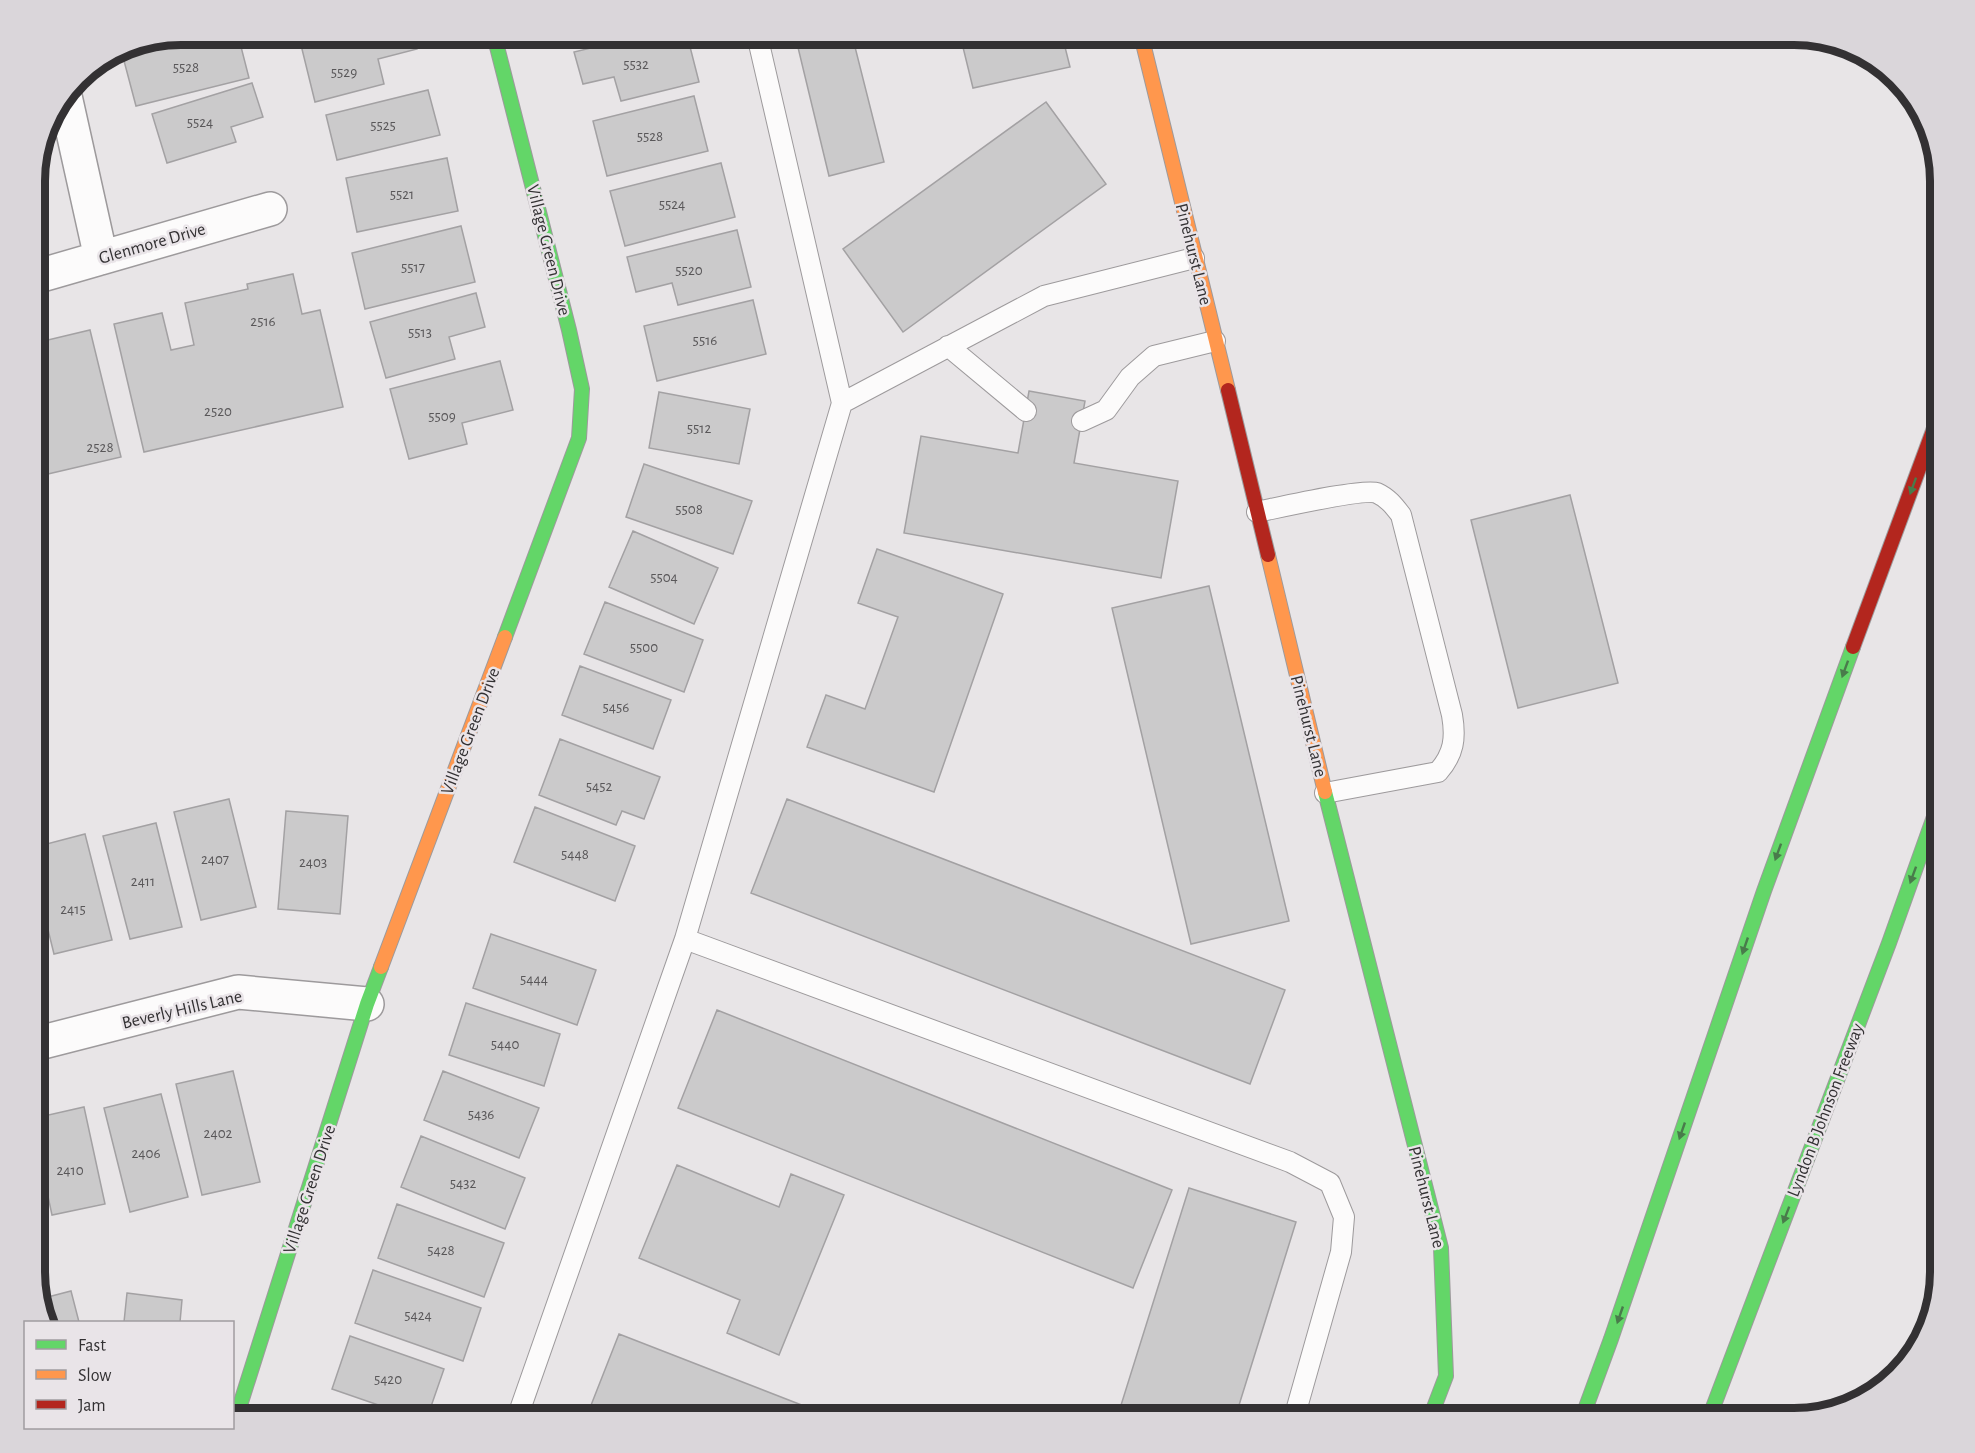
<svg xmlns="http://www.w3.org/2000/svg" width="1975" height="1453" font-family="'Alegreya Sans',sans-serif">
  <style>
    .building { fill: #cbcacb; stroke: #a3a1a3; stroke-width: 1.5 }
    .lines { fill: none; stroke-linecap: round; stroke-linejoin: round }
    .lane-casing { stroke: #9d9a9c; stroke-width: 22 }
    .street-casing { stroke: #9d9a9c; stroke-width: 36 }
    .fast-casing { stroke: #9d9a9c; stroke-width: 16 }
    .slow-casing { stroke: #9d9a9c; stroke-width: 16 }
    .jam-casing { stroke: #9d9a9c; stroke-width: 16 }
    .lane { stroke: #fcfbfb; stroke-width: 20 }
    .street { stroke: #fcfbfb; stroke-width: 33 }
    .fast { stroke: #63d668; stroke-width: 14 }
    .slow { stroke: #ff974d; stroke-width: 14 }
    .jam { stroke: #b3261e; stroke-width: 14 }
    .oneway { fill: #497b4b }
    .labels { text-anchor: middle; stroke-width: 5; stroke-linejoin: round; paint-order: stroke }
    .number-label { font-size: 15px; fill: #595759 }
    .street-label { font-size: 18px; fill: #333133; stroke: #e9e4e8 }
    .rim { fill: none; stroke: #333133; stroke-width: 8 }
  </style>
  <rect width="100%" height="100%" fill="#e8e5e7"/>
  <path class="building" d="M 213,35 L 238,35 L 249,78 L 136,106 L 123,57 Z
    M 343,35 L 414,35 L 417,49 L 378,59 L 384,84 L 315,102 L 301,45 Z
    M 645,35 L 687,35 L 699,82 L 621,101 L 614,77 L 583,84 L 574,52 Z
    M 795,35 L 852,35 L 884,162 L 829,176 Z
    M 960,35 L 1062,35 L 1070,67 L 973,88 Z
    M 252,83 L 263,117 L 231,127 L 236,142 L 167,163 L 152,114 Z
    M 428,90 L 440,135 L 337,160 L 326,115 Z
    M 694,96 L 708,151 L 607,176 L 593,121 Z
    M 1046,102 L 1106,184 L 903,332 L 843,249 Z
    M 447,158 L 458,211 L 357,232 L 346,178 Z
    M 721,163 L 735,217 L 625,246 L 610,191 Z
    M 461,226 L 475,282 L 365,309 L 352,253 Z
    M 737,230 L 751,287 L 678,305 L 672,283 L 636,292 L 627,257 Z
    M 293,274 L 302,314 L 320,310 L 343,407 L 144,452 L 114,324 L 162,313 L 171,350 L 194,345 L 185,303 L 248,289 L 247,284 Z
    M 476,293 L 485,327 L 449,337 L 455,359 L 386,378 L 370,322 Z
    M 753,300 L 766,354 L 657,381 L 644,326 Z
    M 90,330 L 121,457 L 35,477 L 35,343 Z
    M 500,361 L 513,410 L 462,423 L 467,444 L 409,459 L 390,389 Z
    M 1029,391 L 1085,401 L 1074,463 L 1178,481 L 1161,578 L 904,533 L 921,436 L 1018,453 Z
    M 659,392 L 750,409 L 739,464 L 649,448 Z
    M 644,464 L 752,501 L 733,554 L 626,517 Z
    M 1570,495 L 1618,683 L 1518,708 L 1471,520 Z
    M 633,531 L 718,568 L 694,624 L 609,587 Z
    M 877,549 L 1003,594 L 934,792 L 807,747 L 826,695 L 865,709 L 898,617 L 858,603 Z
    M 1209,586 L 1289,921 L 1191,944 L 1112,608 Z
    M 605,602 L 703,640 L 684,692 L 584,654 Z
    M 580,666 L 671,700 L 653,749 L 562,715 Z
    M 560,739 L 660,777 L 644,819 L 622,811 L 616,825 L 539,795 Z
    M 229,799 L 256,907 L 201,920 L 174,812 Z
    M 787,799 L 1285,990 L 1250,1084 L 751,893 Z
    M 535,807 L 635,846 L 615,901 L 514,862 Z
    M 286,811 L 348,816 L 340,914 L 278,909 Z
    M 156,823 L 182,927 L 130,939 L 103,836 Z
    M 85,834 L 112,940 L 54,954 L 35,877 L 35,847 Z
    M 491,934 L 596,970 L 577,1025 L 473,988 Z
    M 466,1003 L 560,1034 L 544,1086 L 449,1055 Z
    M 717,1010 L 1172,1190 L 1133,1288 L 678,1108 Z
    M 233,1071 L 260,1182 L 202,1195 L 176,1084 Z
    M 443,1071 L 539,1108 L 519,1158 L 424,1120 Z
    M 161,1094 L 188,1197 L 130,1212 L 104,1108 Z
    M 84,1107 L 105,1204 L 52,1215 L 35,1136 L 35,1118 Z
    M 421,1136 L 525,1178 L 505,1229 L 401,1187 Z
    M 677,1165 L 779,1207 L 791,1174 L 844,1195 L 779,1355 L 727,1333 L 740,1300 L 639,1258 Z
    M 1189,1188 L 1296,1222 L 1235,1418 L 1117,1418 Z
    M 397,1204 L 504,1243 L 484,1297 L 378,1258 Z
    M 373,1270 L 481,1308 L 463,1361 L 355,1323 Z
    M 71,1291 L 79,1322 L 46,1322 L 40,1299 Z
    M 127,1293 L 182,1300 L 180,1322 L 124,1322 Z
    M 619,1334 L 835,1418 L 586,1418 Z
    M 350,1336 L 444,1369 L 427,1418 L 416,1418 L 332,1389 Z
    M 329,1405 L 369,1418 L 325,1418 Z"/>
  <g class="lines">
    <defs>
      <path id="lane" d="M 948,346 L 1026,411
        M 842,403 L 1044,296 L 1194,258
        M 1082,421 L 1106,410 L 1130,377 L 1154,356 L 1215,341
        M 1257,512 C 1277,508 1364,488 1377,493 C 1388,498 1394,506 1401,515 L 1452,715 C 1456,738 1454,754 1438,772 L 1325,793
        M 685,939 L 1290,1162 L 1330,1183 L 1344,1217 L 1341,1252 L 1294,1418
        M 517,1418 L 685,939 L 842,403 L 757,35"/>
      <path id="street" d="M 65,96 L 101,258
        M 35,277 L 270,209
        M 35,1044 L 238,992 L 367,1004"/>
      <path id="fast" d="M 494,35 L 569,330 L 582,389 L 579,438 L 505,637
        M 1325,792 L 1441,1248 L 1446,1376 L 1430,1418
        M 236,1418 L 367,1004 L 381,967
        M 1582,1418 L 1611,1339 L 1764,891 L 1853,647
        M 1709,1418 L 1889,943 L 1940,800"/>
      <path id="slow" d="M 1141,35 L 1228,390
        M 1268,555 L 1325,792
        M 381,967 L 505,637"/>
      <path id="jam" d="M 1228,390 L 1268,555
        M 1853,647 L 1940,412"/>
    </defs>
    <use href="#lane" class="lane-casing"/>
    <use href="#street" class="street-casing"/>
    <use href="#fast" class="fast-casing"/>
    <use href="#slow" class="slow-casing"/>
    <use href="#jam" class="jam-casing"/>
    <use href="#lane" class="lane"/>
    <use href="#street" class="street"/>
    <use href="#fast" class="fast"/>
    <use href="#slow" class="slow"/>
    <use href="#jam" class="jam"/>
  </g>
  <defs><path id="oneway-solid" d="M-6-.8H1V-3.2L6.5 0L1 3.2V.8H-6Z" transform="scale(1.5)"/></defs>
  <g class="oneway">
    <use href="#oneway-solid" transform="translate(1913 486) rotate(110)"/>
    <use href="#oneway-solid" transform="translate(1845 669) rotate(110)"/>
    <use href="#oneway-solid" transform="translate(1778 852) rotate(110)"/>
    <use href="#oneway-solid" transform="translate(1913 875) rotate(110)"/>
    <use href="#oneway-solid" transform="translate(1745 946) rotate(109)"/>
    <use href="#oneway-solid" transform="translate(1682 1131) rotate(109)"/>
    <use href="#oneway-solid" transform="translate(1786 1215) rotate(111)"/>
    <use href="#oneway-solid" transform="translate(1620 1315) rotate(109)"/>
  </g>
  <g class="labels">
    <g class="number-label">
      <text x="636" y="69">5532</text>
      <text x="186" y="72">5528</text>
      <text x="344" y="77">5529</text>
      <text x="200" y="127">5524</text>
      <text x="383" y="130">5525</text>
      <text x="650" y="141">5528</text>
      <text x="402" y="199">5521</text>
      <text x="672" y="209">5524</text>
      <text x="413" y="272">5517</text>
      <text x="689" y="275">5520</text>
      <text x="263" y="326">2516</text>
      <text x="420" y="337">5513</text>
      <text x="705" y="345">5516</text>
      <text x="218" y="416">2520</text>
      <text x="442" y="421">5509</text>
      <text x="699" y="433">5512</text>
      <text x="100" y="452">2528</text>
      <text x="689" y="514">5508</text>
      <text x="664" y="582">5504</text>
      <text x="644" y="652">5500</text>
      <text x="616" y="712">5456</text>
      <text x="599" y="791">5452</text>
      <text x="575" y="859">5448</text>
      <text x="215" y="864">2407</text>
      <text x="313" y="867">2403</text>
      <text x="143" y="886">2411</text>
      <text x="73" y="914">2415</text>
      <text x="534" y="984">5444</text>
      <text x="505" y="1049">5440</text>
      <text x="481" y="1119">5436</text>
      <text x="218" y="1138">2402</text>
      <text x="146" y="1158">2406</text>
      <text x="70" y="1175">2410</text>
      <text x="463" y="1188">5432</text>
      <text x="441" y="1255">5428</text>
      <text x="418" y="1320">5424</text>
      <text x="388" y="1384">5420</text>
    </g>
    <g class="street-label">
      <text transform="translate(152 243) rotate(-16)" y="6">Glenmore Drive</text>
      <text transform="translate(549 250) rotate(76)" y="6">Village Green Drive</text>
      <text transform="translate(1194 254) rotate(76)" y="6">Pinehurst Lane</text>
      <text transform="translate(1309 726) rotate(76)" y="6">Pinehurst Lane</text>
      <text transform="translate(470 731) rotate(-69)" y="6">Village Green Drive</text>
      <text transform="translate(182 1009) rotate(-13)" y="6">Beverly Hills Lane</text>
      <text transform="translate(1825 1110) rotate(-69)" y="6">Lyndon B Johnson Freeway</text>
      <text transform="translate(309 1189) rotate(-72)" y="6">Village Green Drive</text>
      <text transform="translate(1427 1197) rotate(76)" y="6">Pinehurst Lane</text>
    </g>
  </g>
  <path d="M0 0H1975V1453H0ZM181 45H1794A136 136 0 0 1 1930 181V1272A136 136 0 0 1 1794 1408H181A136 136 0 0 1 45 1272V181A136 136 0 0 1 181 45Z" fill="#dad6da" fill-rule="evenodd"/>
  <path class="rim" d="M181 45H1794A136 136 0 0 1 1930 181V1272A136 136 0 0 1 1794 1408H181A136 136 0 0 1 45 1272V181A136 136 0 0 1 181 45Z"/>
  <rect x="24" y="1321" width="210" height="108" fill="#e9e4e8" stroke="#a09ca0" stroke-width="1.5"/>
  <rect x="36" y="1340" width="30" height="9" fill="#63d668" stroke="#a09ca0" stroke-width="1.5"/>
  <text x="78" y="1351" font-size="18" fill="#333133">Fast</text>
  <rect x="36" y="1370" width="30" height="9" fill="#ff974d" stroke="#a09ca0" stroke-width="1.5"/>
  <text x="78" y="1381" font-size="18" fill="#333133">Slow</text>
  <rect x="36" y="1400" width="30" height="9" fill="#b3261e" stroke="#a09ca0" stroke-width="1.5"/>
  <text x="78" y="1411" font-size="18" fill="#333133">Jam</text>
</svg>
